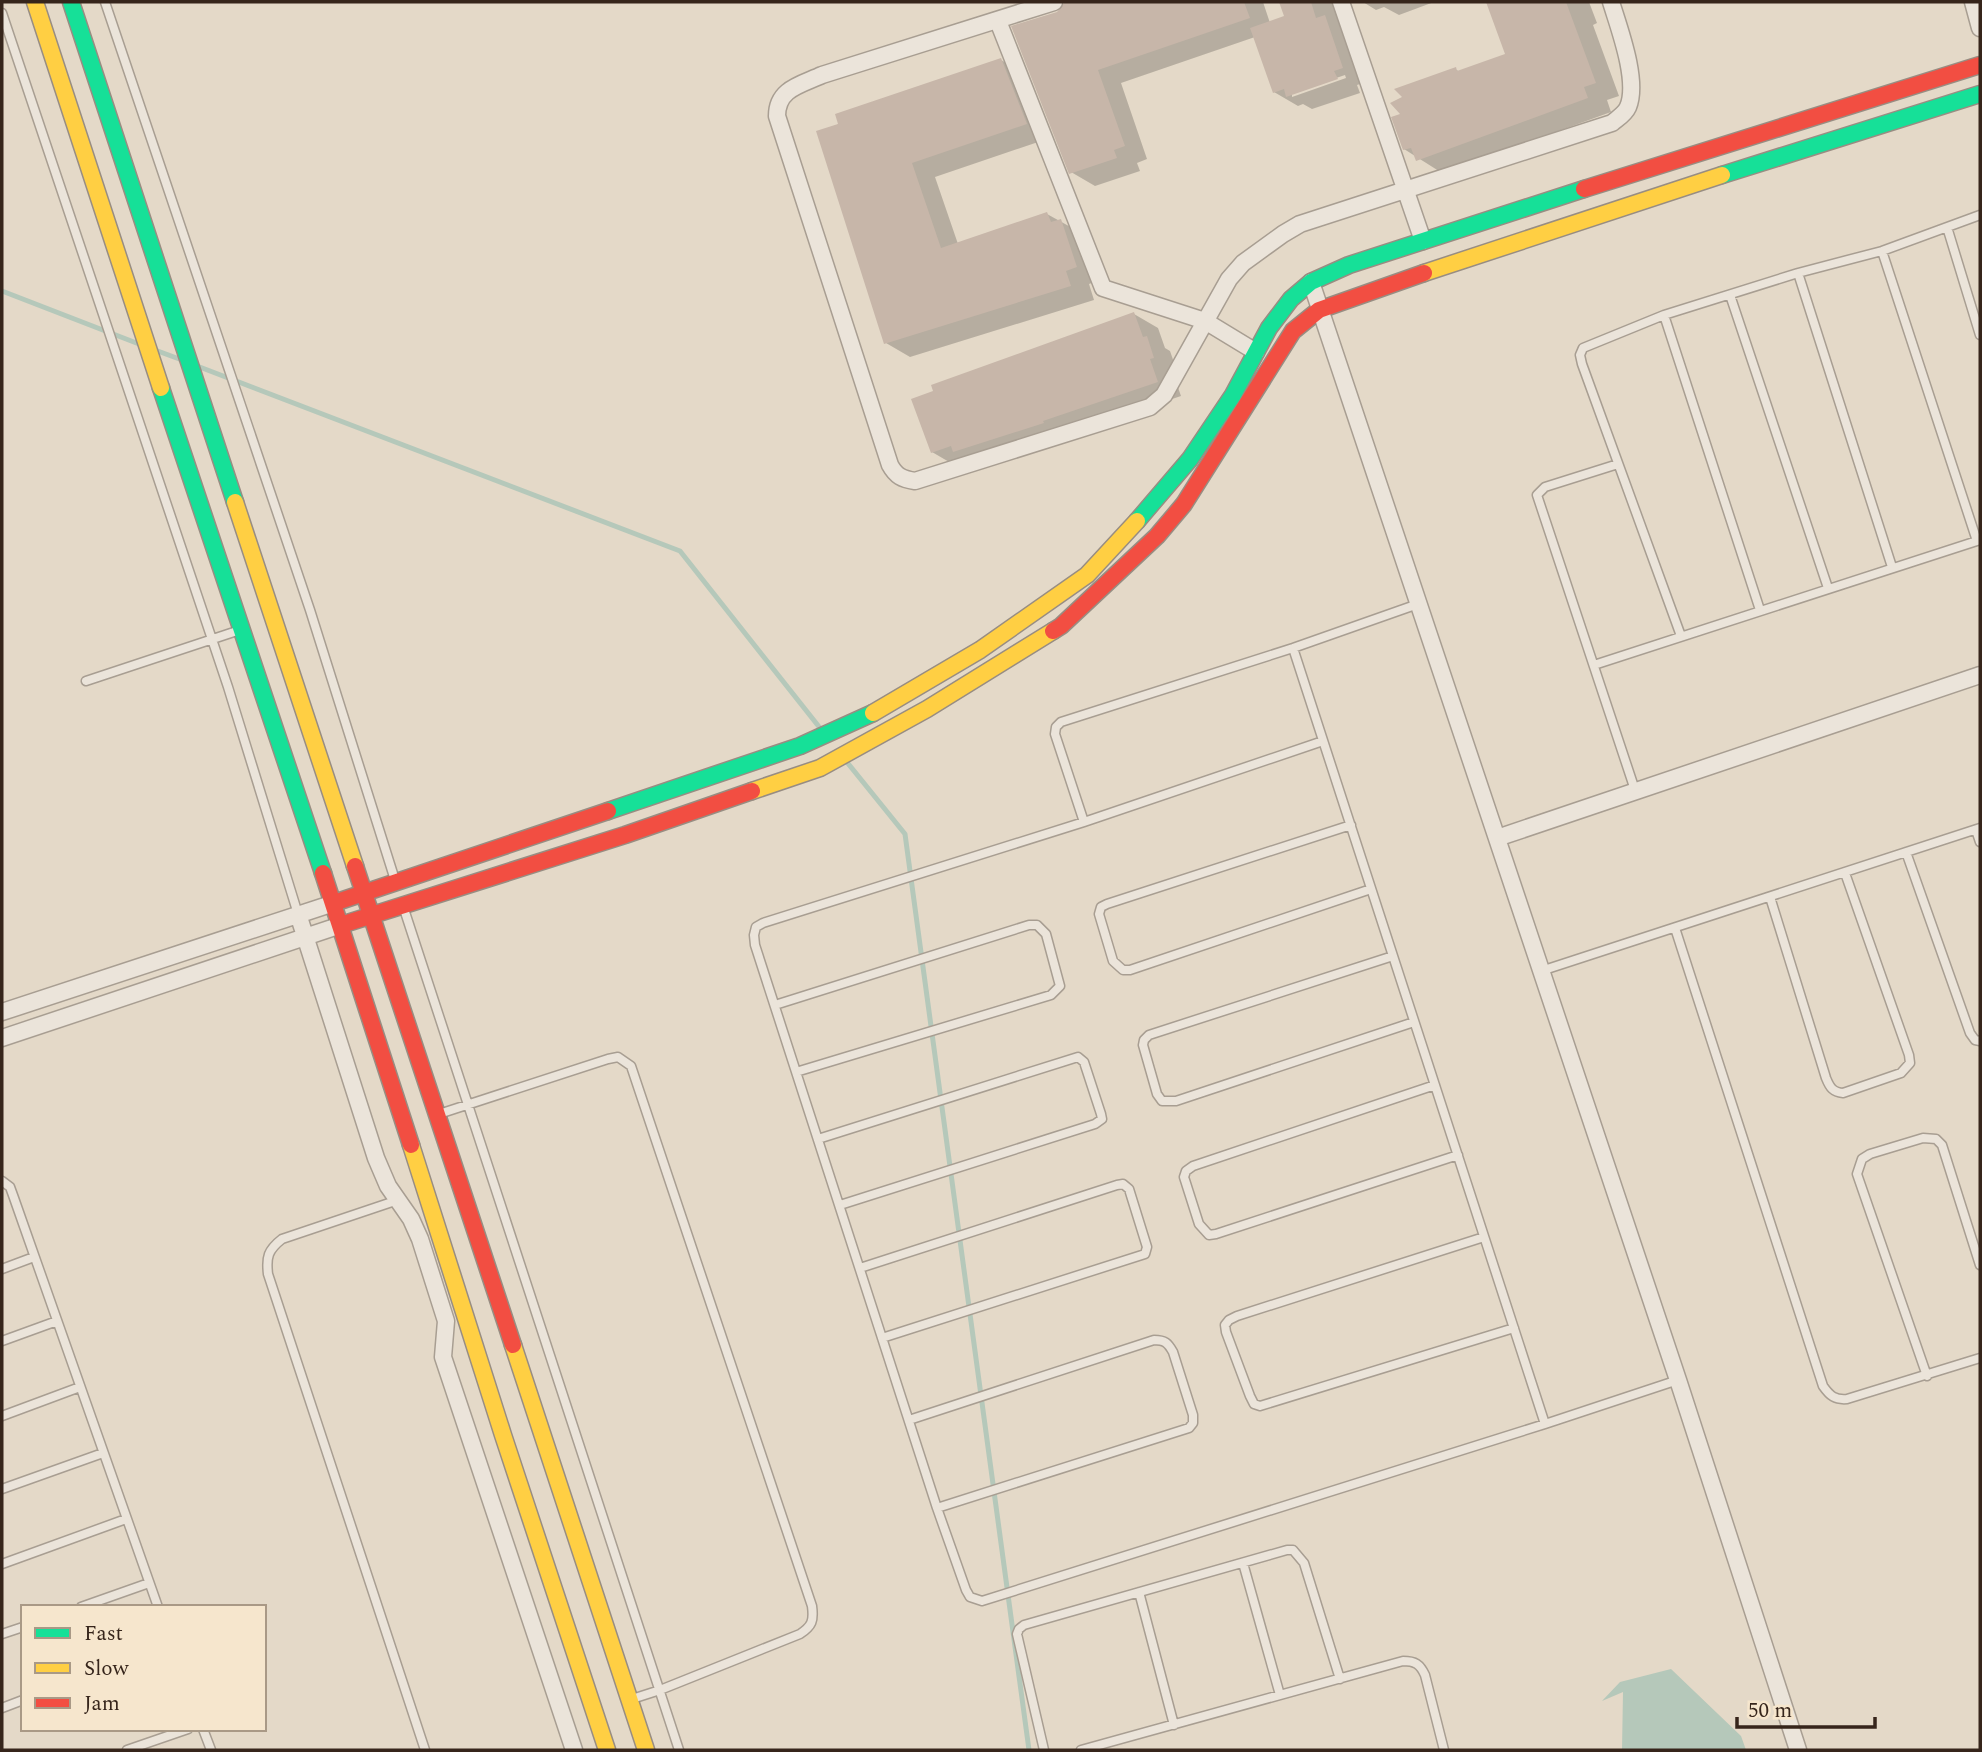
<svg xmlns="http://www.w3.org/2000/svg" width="1982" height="1752" font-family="Spectral,serif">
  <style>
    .water { fill: #b5c8ba }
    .shadow { fill: #0003; fill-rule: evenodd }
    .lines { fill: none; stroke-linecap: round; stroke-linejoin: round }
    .stream { stroke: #b5c8ba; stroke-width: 5 }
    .building { fill: #c7b6a9 }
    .lane-casing { stroke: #a89e92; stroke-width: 11 }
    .street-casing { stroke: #a89e92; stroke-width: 19 }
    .fast-casing { stroke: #988d82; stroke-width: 19 }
    .slow-casing { stroke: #988d82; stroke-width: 19 }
    .jam-casing { stroke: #988d82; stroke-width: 19 }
    .lane { stroke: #ebe4da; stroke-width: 8 }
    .street { stroke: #ebe4da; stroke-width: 16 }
    .fast { stroke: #16e098; stroke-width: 16 }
    .slow { stroke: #ffcf43; stroke-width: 16 }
    .jam { stroke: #f24e42; stroke-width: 16 }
  </style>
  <rect width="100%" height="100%" fill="#e4d9c8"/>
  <path class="water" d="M 1671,1669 L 1741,1736 L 1746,1750 L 1622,1750 L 1623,1692 L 1602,1701 L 1620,1682 Z"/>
  <path class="shadow" d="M 1075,2 L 1263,2 L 1270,23 L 1286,17 L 1281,2 L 1339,2 L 1366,82 L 1357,85 L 1360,93 L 1312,109 L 1303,104 L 1298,106 L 1274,92 L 1255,37 L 1121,83 L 1147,159 L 1137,163 L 1140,171 L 1095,186 L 1071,172 L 1058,14 L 1065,5 ZM 1345,75 L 1346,78 L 1292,97 L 1292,93 Z
    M 1363,2 L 1434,2 L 1399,15 L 1384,7 L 1376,10 Z
    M 1488,2 L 1589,2 L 1597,23 L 1593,25 L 1619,96 L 1607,100 L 1611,112 L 1442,173 L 1404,149 L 1403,114 L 1455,69 L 1460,72 L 1507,55 Z
    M 1001,60 L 1025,74 L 1050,138 L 935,177 L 958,244 L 1047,214 L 1085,235 L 1100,280 L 1089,284 L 1094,300 L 910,357 L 886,343 L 819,132 Z
    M 1134,314 L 1158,328 L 1165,348 L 1170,351 L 1177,371 L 1173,373 L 1181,396 L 1066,435 L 956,466 L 932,452 Z"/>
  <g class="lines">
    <path class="stream" d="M 2,291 L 139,344
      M 155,350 L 182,360
      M 197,366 L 680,551 L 820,728
      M 846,761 L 905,834 L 1029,1750"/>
  </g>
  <path class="building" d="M 1069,2 L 1244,2 L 1250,18 L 1098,70 L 1125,146 L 1114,150 L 1117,158 L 1069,174 L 1011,26 L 1057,12 L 1064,3 Z
    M 1279,2 L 1311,2 L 1316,18 L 1325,15 L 1343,68 L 1334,71 L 1338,79 L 1286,97 L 1284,89 L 1273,93 L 1250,28 L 1284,16 Z
    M 1486,2 L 1566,2 L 1596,83 L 1584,87 L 1588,98 L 1416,161 L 1411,148 L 1403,150 L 1391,117 L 1400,114 L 1390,103 L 1402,97 L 1394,89 L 1456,67 L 1457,71 L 1505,54 Z
    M 1001,58 L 1027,124 L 912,163 L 941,248 L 1047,212 L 1051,222 L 1061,219 L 1077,267 L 1066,271 L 1071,286 L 884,344 L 816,131 L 838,124 L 835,114 Z
    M 1134,312 L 1143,337 L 1147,336 L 1154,358 L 1150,359 L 1158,382 L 1043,421 L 1044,423 L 953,452 L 951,446 L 931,453 L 911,399 L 933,391 L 931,385 Z"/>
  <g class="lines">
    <defs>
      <path id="lane" d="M 105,2 L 310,610 L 395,880
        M 2,13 L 228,687 L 298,914
        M 1947,227 L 1980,335
        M 1882,251 L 1977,541
        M 1798,273 L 1892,567
        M 1730,295 L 1828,588
        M 1664,315 L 1760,610
        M 1618,464 L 1545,487 L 1537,495 L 1635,790
        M 1681,636 L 1582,364 L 1580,355 L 1583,348 L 1664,315 L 1798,273 L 1882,251 L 1980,215
        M 1293,648 L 1545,1424
        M 1594,665 L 1980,540
        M 86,681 L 240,630
        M 1323,741 L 1084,822 L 763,923 L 756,927 L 754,935 L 755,945 L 937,1508 L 966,1590 L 970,1597 L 982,1601 L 1545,1424 L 1678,1380
        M 1084,822 L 1055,734 L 1056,727 L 1061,722 L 1293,648 L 1418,604
        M 1351,825 L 1107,904 L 1101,907 L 1099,914 L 1113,961 L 1123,970 L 1130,970 L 1371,889
        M 1976,830 L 1980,842
        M 1906,852 L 1970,1033 L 1975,1040 L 1980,1041
        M 1770,897 L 1826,1078 C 1830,1088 1833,1092 1843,1093 L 1901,1073 L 1910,1063 L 1909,1055 L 1845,873
        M 404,909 L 679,1750
        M 1675,928 L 1823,1386 C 1830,1396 1835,1400 1847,1399 L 1980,1358
        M 1393,956 L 1149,1035 L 1144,1040 L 1143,1045 L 1157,1094 L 1162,1101 L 1176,1101 L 1414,1022
        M 1541,971 L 1980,828
        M 775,1005 L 1029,925 L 1037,925 L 1046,934 L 1060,986 L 1051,995 L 796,1072
        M 1435,1085 L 1193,1166 L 1186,1171 L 1184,1177 L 1199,1224 L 1209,1235 L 1216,1234 L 1458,1155
        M 439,1114 L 608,1059 L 618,1057 L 631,1066 L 812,1606 C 814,1621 812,1626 800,1634 L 660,1690 L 632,1699
        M 818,1139 L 1078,1057 L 1084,1062 L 1101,1114 L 1102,1119 L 1095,1124 L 840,1205
        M 2,1181 L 10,1187 L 14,1198 L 158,1607
        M 398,1200 L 282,1239 C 268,1250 266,1257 268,1274 L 425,1750
        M 1484,1237 L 1237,1316 L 1229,1320 L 1225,1325 L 1226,1332 L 1250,1396 L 1254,1404 L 1260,1406 L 1514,1328
        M 860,1268 L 1117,1185 L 1123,1184 L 1129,1189 L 1147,1247 L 1145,1254 L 882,1338
        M 2,1269 L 34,1257
        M 2,1341 L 57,1321
        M 1927,1376 L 1857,1174 L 1862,1159 L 1870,1154 L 1923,1138 L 1936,1139 L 1942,1145 L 1980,1265
        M 2,1416 L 80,1387
        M 909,1420 L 1154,1340 C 1165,1340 1168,1343 1173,1352 L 1193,1415 L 1193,1423 L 1189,1428 L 937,1508
        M 2,1489 L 103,1453
        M 1243,1563 L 1280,1695
        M 2,1564 L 126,1519
        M 1139,1592 L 1174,1725
        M 81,1607 L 149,1583
        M 2,1634 L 23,1627
        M 2,1708 L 23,1700
        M 203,1729 L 211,1750
        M 127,1750 L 188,1729
        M 1044,1750 L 1017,1634 L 1019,1629 L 1024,1625 L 1287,1550 L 1293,1550 L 1304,1563 L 1340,1679
        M 1081,1750 L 1403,1661 C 1415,1661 1420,1664 1425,1675 L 1444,1750"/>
      <path id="street" d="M 1054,2 L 822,75 C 800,85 777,89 777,116 L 890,465 C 896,476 902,479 915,481 L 1150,407 L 1164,395 L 1229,279 L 1243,263 L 1283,234 L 1300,224 L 1612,123 C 1618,118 1625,114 1628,107 C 1639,81 1619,28 1611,2
        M 1341,2 L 1423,241
        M 1973,2 L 1980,28
        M 998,21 L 1103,288 L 1205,321 L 1256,352
        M 1311,282 L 1678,1380 L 1798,1750
        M 1497,838 L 1980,675
        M 298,914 L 376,1158 L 388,1186 L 411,1219 L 420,1239 L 446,1321 L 443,1357 L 574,1750
        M 2,1012 L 334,903
        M 2,1038 L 341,925"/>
      <path id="fast" d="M 71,2 L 235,502
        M 1722,175 L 1980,94
        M 161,388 L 323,873
        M 1137,521 L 1190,459 L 1233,395 L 1269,328 L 1291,299 L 1311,282 L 1349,265 L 1584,189
        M 608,811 L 800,746 L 873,713"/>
      <path id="slow" d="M 35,2 L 161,388
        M 1424,273 L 1722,175
        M 235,502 L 355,866
        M 873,713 L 980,650 L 1087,575 L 1137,521
        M 752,791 L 820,768 L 927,709 L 1053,631
        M 411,1145 L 503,1435 L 607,1750
        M 513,1345 L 646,1750"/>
      <path id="jam" d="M 1584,189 L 1980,65
        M 1053,631 L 1061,626 L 1157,536 L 1184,504 L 1293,331 L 1319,310 L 1424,273
        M 355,866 L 513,1345
        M 323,873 L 411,1145
        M 334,903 L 608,811
        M 341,925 L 625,835 L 752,791"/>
    </defs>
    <use href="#lane" class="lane-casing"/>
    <use href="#street" class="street-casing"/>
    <use href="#fast" class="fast-casing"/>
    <use href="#slow" class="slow-casing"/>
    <use href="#jam" class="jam-casing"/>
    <use href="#lane" class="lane"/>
    <use href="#street" class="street"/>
    <use href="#fast" class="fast"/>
    <use href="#slow" class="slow"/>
    <use href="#jam" class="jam"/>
  </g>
  <rect width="1982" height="1752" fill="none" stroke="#36251b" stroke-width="7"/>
  <rect x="21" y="1605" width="245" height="126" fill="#f6e6cd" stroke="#a99986" stroke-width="2"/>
  <rect x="35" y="1628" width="35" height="10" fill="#16e098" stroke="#a99986" stroke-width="2"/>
  <text x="84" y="1640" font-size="21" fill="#36251b">Fast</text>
  <rect x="35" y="1663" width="35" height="10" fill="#ffcf43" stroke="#a99986" stroke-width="2"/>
  <text x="84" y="1675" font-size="21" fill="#36251b">Slow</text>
  <rect x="35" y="1698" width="35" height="10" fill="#f24e42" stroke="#a99986" stroke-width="2"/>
  <text x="84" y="1710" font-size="21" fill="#36251b">Jam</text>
  <path d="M1737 1717v10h138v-10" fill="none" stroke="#36251b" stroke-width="3.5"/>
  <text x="1748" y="1717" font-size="21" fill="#36251b" stroke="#f6e6cd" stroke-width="5" paint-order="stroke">50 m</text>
</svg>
